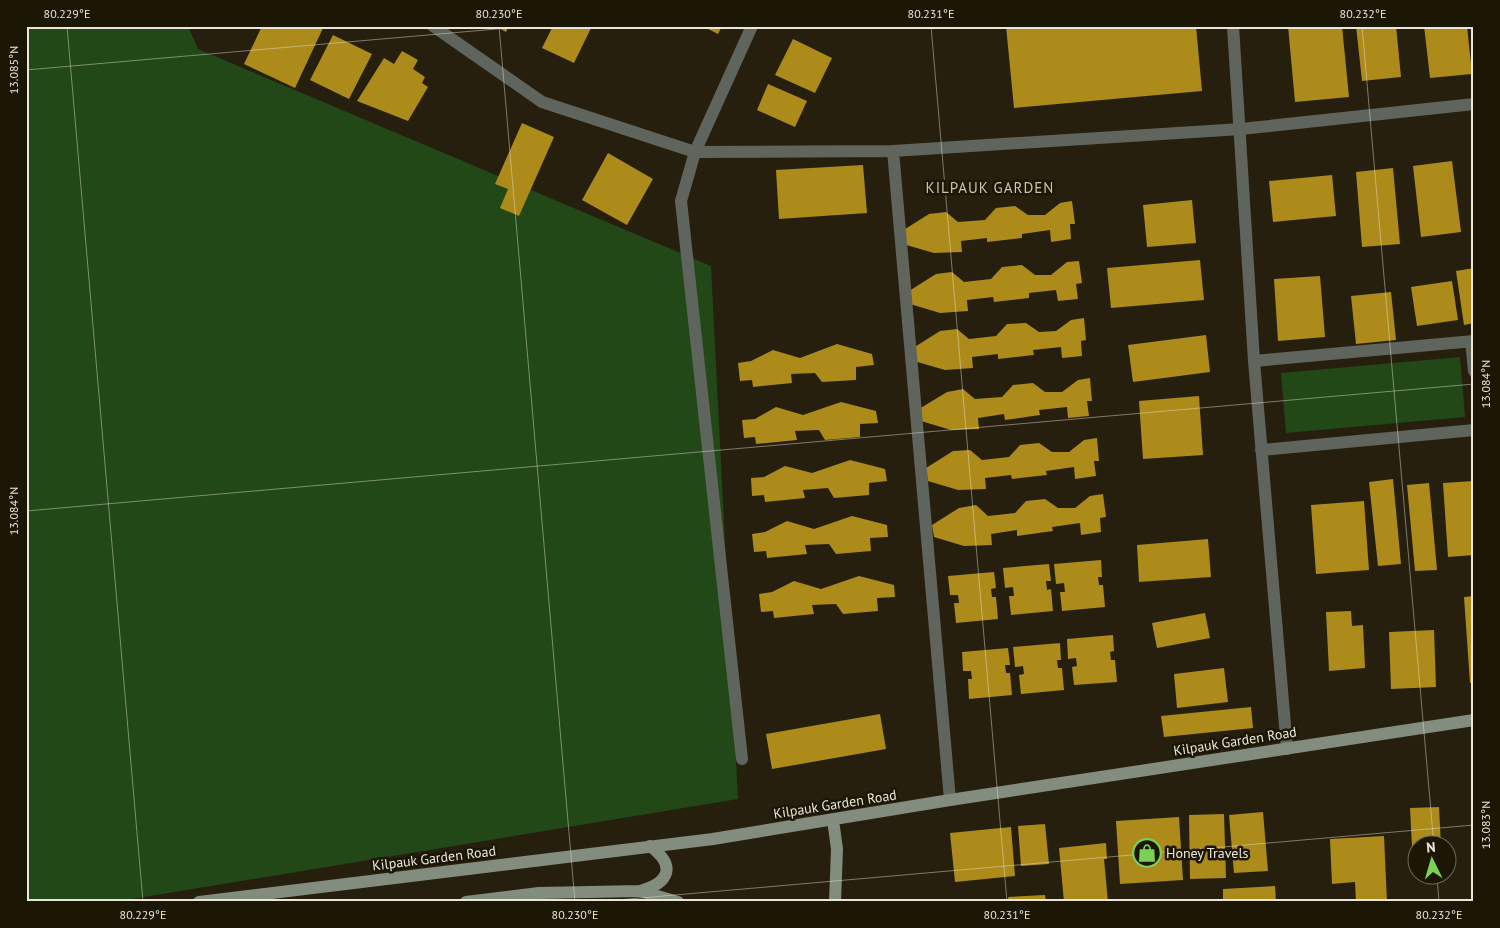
<svg xmlns="http://www.w3.org/2000/svg" width="1500" height="928" font-family="'PT Sans',sans-serif">
  <style>
    .green { fill: #214816 }
    .building { fill: #ac8b1a }
    .lines { fill: none; stroke-linecap: round; stroke-linejoin: round }
    .street { stroke: #5f655d; stroke-width: 12 }
    .secondary { stroke: #828c7f; stroke-width: 12 }
    .ticks { fill: none; stroke: #eae6db; stroke-width: 1; stroke-opacity: 0.45 }
    .labels { text-anchor: middle; stroke-width: 5; stroke-linejoin: round; paint-order: stroke }
    .street-label { font-size: 14px; fill: #eae6db; stroke: #1c1605 }
    .poi-label { font-size: 14px; fill: #eae6db; stroke: #1c1605; text-anchor: start }
    .neighbourhood-label { font-size: 15px; letter-spacing: 1px; fill: #ccc4ae; stroke: #1c1605 }
    .neatline { fill: none; stroke: #eae6db; stroke-width: 2 }
    .ticks-label { font-size: 12px; text-anchor: middle; fill: #eae6db }
  </style>
  <rect width="100%" height="100%" fill="#261f0e"/>
  <path class="green" d="M 26,26 L 188,26 L 198,49 L 711,266 L 738,799 L 114,902 L 26,902 Z
    M 1460,357 L 1465,417 L 1286,433 L 1281,373 Z"/>
  <path class="building" d="M 262,26 L 324,26 L 295,88 L 244,64 Z
    M 495,26 L 509,26 L 506,32 Z
    M 553,26 L 592,26 L 574,63 L 542,48 Z
    M 702,26 L 722,26 L 718,34 Z
    M 1006,26 L 1196,26 L 1202,91 L 1014,108 Z
    M 1288,26 L 1342,26 L 1349,97 L 1295,102 Z
    M 1356,26 L 1396,26 L 1401,77 L 1362,81 Z
    M 1424,26 L 1467,26 L 1472,74 L 1430,78 Z
    M 333,35 L 372,54 L 349,99 L 310,80 Z
    M 793,39 L 832,58 L 815,93 L 775,75 Z
    M 402,51 L 418,60 L 413,69 L 425,77 L 422,83 L 428,87 L 408,121 L 357,101 L 384,58 L 394,64 Z
    M 768,84 L 807,101 L 795,127 L 757,110 Z
    M 522,123 L 554,137 L 519,216 L 500,208 L 508,189 L 495,184 Z
    M 608,153 L 653,179 L 627,225 L 582,200 Z
    M 1452,161 L 1461,232 L 1421,237 L 1413,166 Z
    M 863,165 L 867,213 L 779,219 L 776,170 Z
    M 1393,168 L 1400,244 L 1362,247 L 1356,172 Z
    M 1332,175 L 1336,216 L 1273,222 L 1269,181 Z
    M 1192,200 L 1196,243 L 1147,247 L 1143,205 Z
    M 1072,201 L 1075,224 L 1070,224 L 1071,239 L 1051,242 L 1050,230 L 1022,234 L 1022,238 L 987,242 L 987,238 L 961,241 L 962,252 L 934,253 L 903,244 L 902,231 L 929,214 L 946,212 L 958,222 L 985,220 L 996,208 L 1015,206 L 1028,215 L 1045,215 L 1060,203 Z
    M 1200,260 L 1204,300 L 1111,308 L 1107,268 Z
    M 1079,261 L 1082,283 L 1076,284 L 1078,299 L 1058,301 L 1056,290 L 1029,293 L 1029,298 L 994,302 L 993,297 L 967,300 L 968,311 L 940,313 L 910,304 L 909,291 L 936,274 L 952,272 L 964,282 L 991,279 L 1002,267 L 1022,265 L 1035,275 L 1051,275 L 1067,262 Z
    M 1474,268 L 1474,323 L 1464,325 L 1456,271 Z
    M 1320,276 L 1325,337 L 1278,341 L 1274,279 Z
    M 1452,281 L 1458,320 L 1417,326 L 1411,287 Z
    M 1391,292 L 1396,340 L 1356,344 L 1351,296 Z
    M 1084,318 L 1086,340 L 1081,341 L 1082,356 L 1062,358 L 1061,347 L 1033,350 L 1034,355 L 998,359 L 998,354 L 972,357 L 973,368 L 945,370 L 914,361 L 913,348 L 940,331 L 957,329 L 969,339 L 996,336 L 1007,324 L 1026,323 L 1039,332 L 1056,331 L 1071,320 Z
    M 1206,335 L 1210,372 L 1133,382 L 1128,345 Z
    M 837,344 L 872,354 L 874,365 L 856,367 L 856,380 L 822,382 L 815,373 L 791,374 L 792,383 L 753,387 L 752,380 L 740,381 L 738,363 L 751,361 L 773,350 L 800,358 Z
    M 1090,378 L 1092,401 L 1087,401 L 1089,416 L 1068,418 L 1067,407 L 1039,410 L 1040,415 L 1005,420 L 1004,414 L 978,418 L 979,429 L 951,430 L 921,421 L 919,409 L 947,392 L 963,389 L 975,399 L 1002,397 L 1013,385 L 1033,383 L 1045,392 L 1062,392 L 1078,380 Z
    M 1199,396 L 1203,455 L 1143,459 L 1139,401 Z
    M 841,402 L 876,411 L 878,423 L 860,424 L 860,437 L 825,440 L 819,430 L 795,431 L 797,440 L 756,444 L 755,437 L 744,438 L 742,420 L 755,419 L 776,407 L 803,415 Z
    M 1097,438 L 1099,461 L 1094,461 L 1096,476 L 1075,479 L 1074,467 L 1046,471 L 1047,475 L 1012,479 L 1011,475 L 985,478 L 986,489 L 958,490 L 928,481 L 926,468 L 953,451 L 970,450 L 982,460 L 1009,457 L 1020,445 L 1039,443 L 1052,452 L 1069,452 L 1084,440 Z
    M 850,460 L 885,469 L 887,481 L 869,483 L 869,495 L 834,498 L 828,488 L 803,490 L 805,498 L 765,502 L 764,495 L 752,496 L 751,478 L 764,477 L 785,466 L 812,473 Z
    M 1393,479 L 1401,564 L 1378,566 L 1369,482 Z
    M 1474,481 L 1474,555 L 1448,557 L 1443,483 Z
    M 1429,483 L 1437,570 L 1415,571 L 1407,485 Z
    M 1103,494 L 1106,517 L 1100,518 L 1101,532 L 1081,535 L 1080,523 L 1052,527 L 1053,531 L 1017,536 L 1017,530 L 991,534 L 992,545 L 964,546 L 934,537 L 932,525 L 959,508 L 976,505 L 988,516 L 1015,513 L 1026,501 L 1045,499 L 1058,508 L 1075,508 L 1090,496 Z
    M 1364,501 L 1369,570 L 1316,574 L 1311,505 Z
    M 852,516 L 887,525 L 888,537 L 870,538 L 871,551 L 836,554 L 829,544 L 805,545 L 807,554 L 767,558 L 766,551 L 754,552 L 752,534 L 765,532 L 787,521 L 814,529 Z
    M 1208,539 L 1211,577 L 1139,582 L 1137,545 Z
    M 1101,560 L 1102,577 L 1098,577 L 1099,585 L 1103,585 L 1105,607 L 1062,611 L 1060,592 L 1065,592 L 1064,583 L 1056,584 L 1054,564 Z
    M 1049,564 L 1051,581 L 1046,581 L 1047,590 L 1051,589 L 1053,611 L 1011,615 L 1009,596 L 1014,596 L 1013,587 L 1005,588 L 1003,568 Z
    M 994,572 L 996,588 L 991,589 L 992,597 L 996,597 L 998,619 L 956,623 L 954,603 L 959,603 L 958,595 L 950,595 L 948,576 Z
    M 859,576 L 894,585 L 895,597 L 877,598 L 878,611 L 843,614 L 836,604 L 812,605 L 814,614 L 774,618 L 773,611 L 761,612 L 759,594 L 772,592 L 794,581 L 821,589 Z
    M 1474,596 L 1474,683 L 1470,683 L 1464,597 Z
    M 1351,611 L 1352,626 L 1363,625 L 1365,668 L 1329,671 L 1326,612 Z
    M 1205,613 L 1210,638 L 1157,648 L 1152,623 Z
    M 1434,630 L 1436,687 L 1391,689 L 1389,632 Z
    M 1113,635 L 1114,651 L 1110,652 L 1111,660 L 1115,660 L 1117,682 L 1074,685 L 1072,667 L 1077,666 L 1076,658 L 1068,659 L 1067,639 Z
    M 1060,643 L 1061,660 L 1057,660 L 1058,668 L 1062,668 L 1064,690 L 1021,694 L 1019,675 L 1024,674 L 1023,666 L 1015,667 L 1013,647 Z
    M 1008,648 L 1010,665 L 1005,665 L 1006,673 L 1010,673 L 1012,695 L 969,699 L 968,679 L 972,679 L 971,671 L 963,671 L 962,652 Z
    M 1224,668 L 1228,702 L 1177,708 L 1174,674 Z
    M 1251,707 L 1253,728 L 1164,737 L 1161,716 Z
    M 880,714 L 886,749 L 772,769 L 766,734 Z
    M 1439,807 L 1441,846 L 1418,846 L 1418,867 L 1413,867 L 1410,808 Z
    M 1263,812 L 1268,871 L 1234,873 L 1229,815 Z
    M 1224,814 L 1226,878 L 1190,879 L 1189,815 Z
    M 1179,817 L 1183,880 L 1120,884 L 1116,821 Z
    M 1045,824 L 1049,864 L 1021,866 L 1018,826 Z
    M 1011,827 L 1015,876 L 955,882 L 950,833 Z
    M 1384,836 L 1387,902 L 1356,902 L 1355,882 L 1332,884 L 1330,839 Z
    M 1106,843 L 1107,859 L 1104,859 L 1108,902 L 1064,902 L 1059,848 Z
    M 1275,886 L 1276,902 L 1223,902 L 1223,889 Z
    M 1045,895 L 1046,902 L 1009,902 L 1008,897 Z
    M 1003,899 L 1003,902 L 987,902 L 987,900 Z"/>
  <g class="lines">
    <path class="street" d="M 433,26 L 542,102 L 695,152 L 893,151 L 1241,129 L 1474,104
      M 1233,26 L 1254,361 L 1287,749
      M 893,151 L 950,800
      M 1471,341 L 1474,371
      M 1254,361 L 1474,341
      M 1261,450 L 1474,430
      M 742,759 L 681,201 L 695,152 L 752,26"/>
    <path class="secondary" d="M 833,820 L 837,849 L 835,902
      M 640,891 C 669,883 677,866 650,846
      M 199,902 L 713,839 L 950,800 L 1474,720
      M 466,902 L 539,893 L 640,891 L 678,902"/>
  </g>
  <path class="ticks" d="M 67,26 L 143,902M 499,26 L 575,902M 931,26 L 1007,902M 1362,26 L 1434,846M 26,70 L 531,26M 26,511 L 1474,384M 1437,876 L 1439,902M 595,902 L 1474,825"/>
  <defs>
    <symbol id="shop-ring" viewBox="-11 -11 22 22"><circle r="9.5" fill="#1c1605" stroke="#7bd156" stroke-width="1.5"/><path d="M-5-2.5h2.3a2.7 3.5 0 0 1 5.4 0H5L5.5 6h-11ZM-1.5-2.5h3a1.5 2.3 0 0 0-3 0Z" fill="#7bd156"/></symbol>
  </defs>
  <g fill-rule="evenodd">
    <use href="#shop-ring" x="1131" y="837" width="32" height="32"/>
  </g>
  <g class="labels">
    <g class="street-label">
      <text transform="translate(1235 741) rotate(-9)" y="5">Kilpauk Garden Road</text>
      <text transform="translate(835 804) rotate(-9)" y="5">Kilpauk Garden Road</text>
      <text transform="translate(434 858) rotate(-7)" y="5">Kilpauk Garden Road</text>
    </g>
    <g class="poi-label">
      <text x="1166" y="858">Honey Travels</text>
    </g>
    <g class="neighbourhood-label">
      <text x="990" y="193">KILPAUK GARDEN</text>
    </g>
  </g>
  <rect width="1500" height="928" fill="none" stroke="#1c1605" stroke-width="55"/>
  <g transform="translate(1432 860) rotate(355)"><circle r="24" fill="#1c1605" stroke="#6e695b"/>
  <path d="M0-4L9 19L0 12L-9 19Z" fill="#7bd156"/>
  <text y="-8" font-size="14" font-weight="bold" text-anchor="middle" fill="#eae6db">N</text>
  </g>
  <rect x="28" y="28" width="1444" height="872" class="neatline"/>
  <g class="ticks-label">
    <text x="67" y="18">80.229°E</text>
    <text x="499" y="18">80.230°E</text>
    <text x="931" y="18">80.231°E</text>
    <text x="1363" y="18">80.232°E</text>
    <text transform="translate(14 70) rotate(-90)" y="4">13.085°N</text>
    <text transform="translate(1486 384) rotate(-90)" y="4">13.084°N</text>
    <text transform="translate(14 511) rotate(-90)" y="4">13.084°N</text>
    <text transform="translate(1486 825) rotate(-90)" y="4">13.083°N</text>
    <text x="143" y="919">80.229°E</text>
    <text x="575" y="919">80.230°E</text>
    <text x="1007" y="919">80.231°E</text>
    <text x="1439" y="919">80.232°E</text>
  </g>
</svg>
